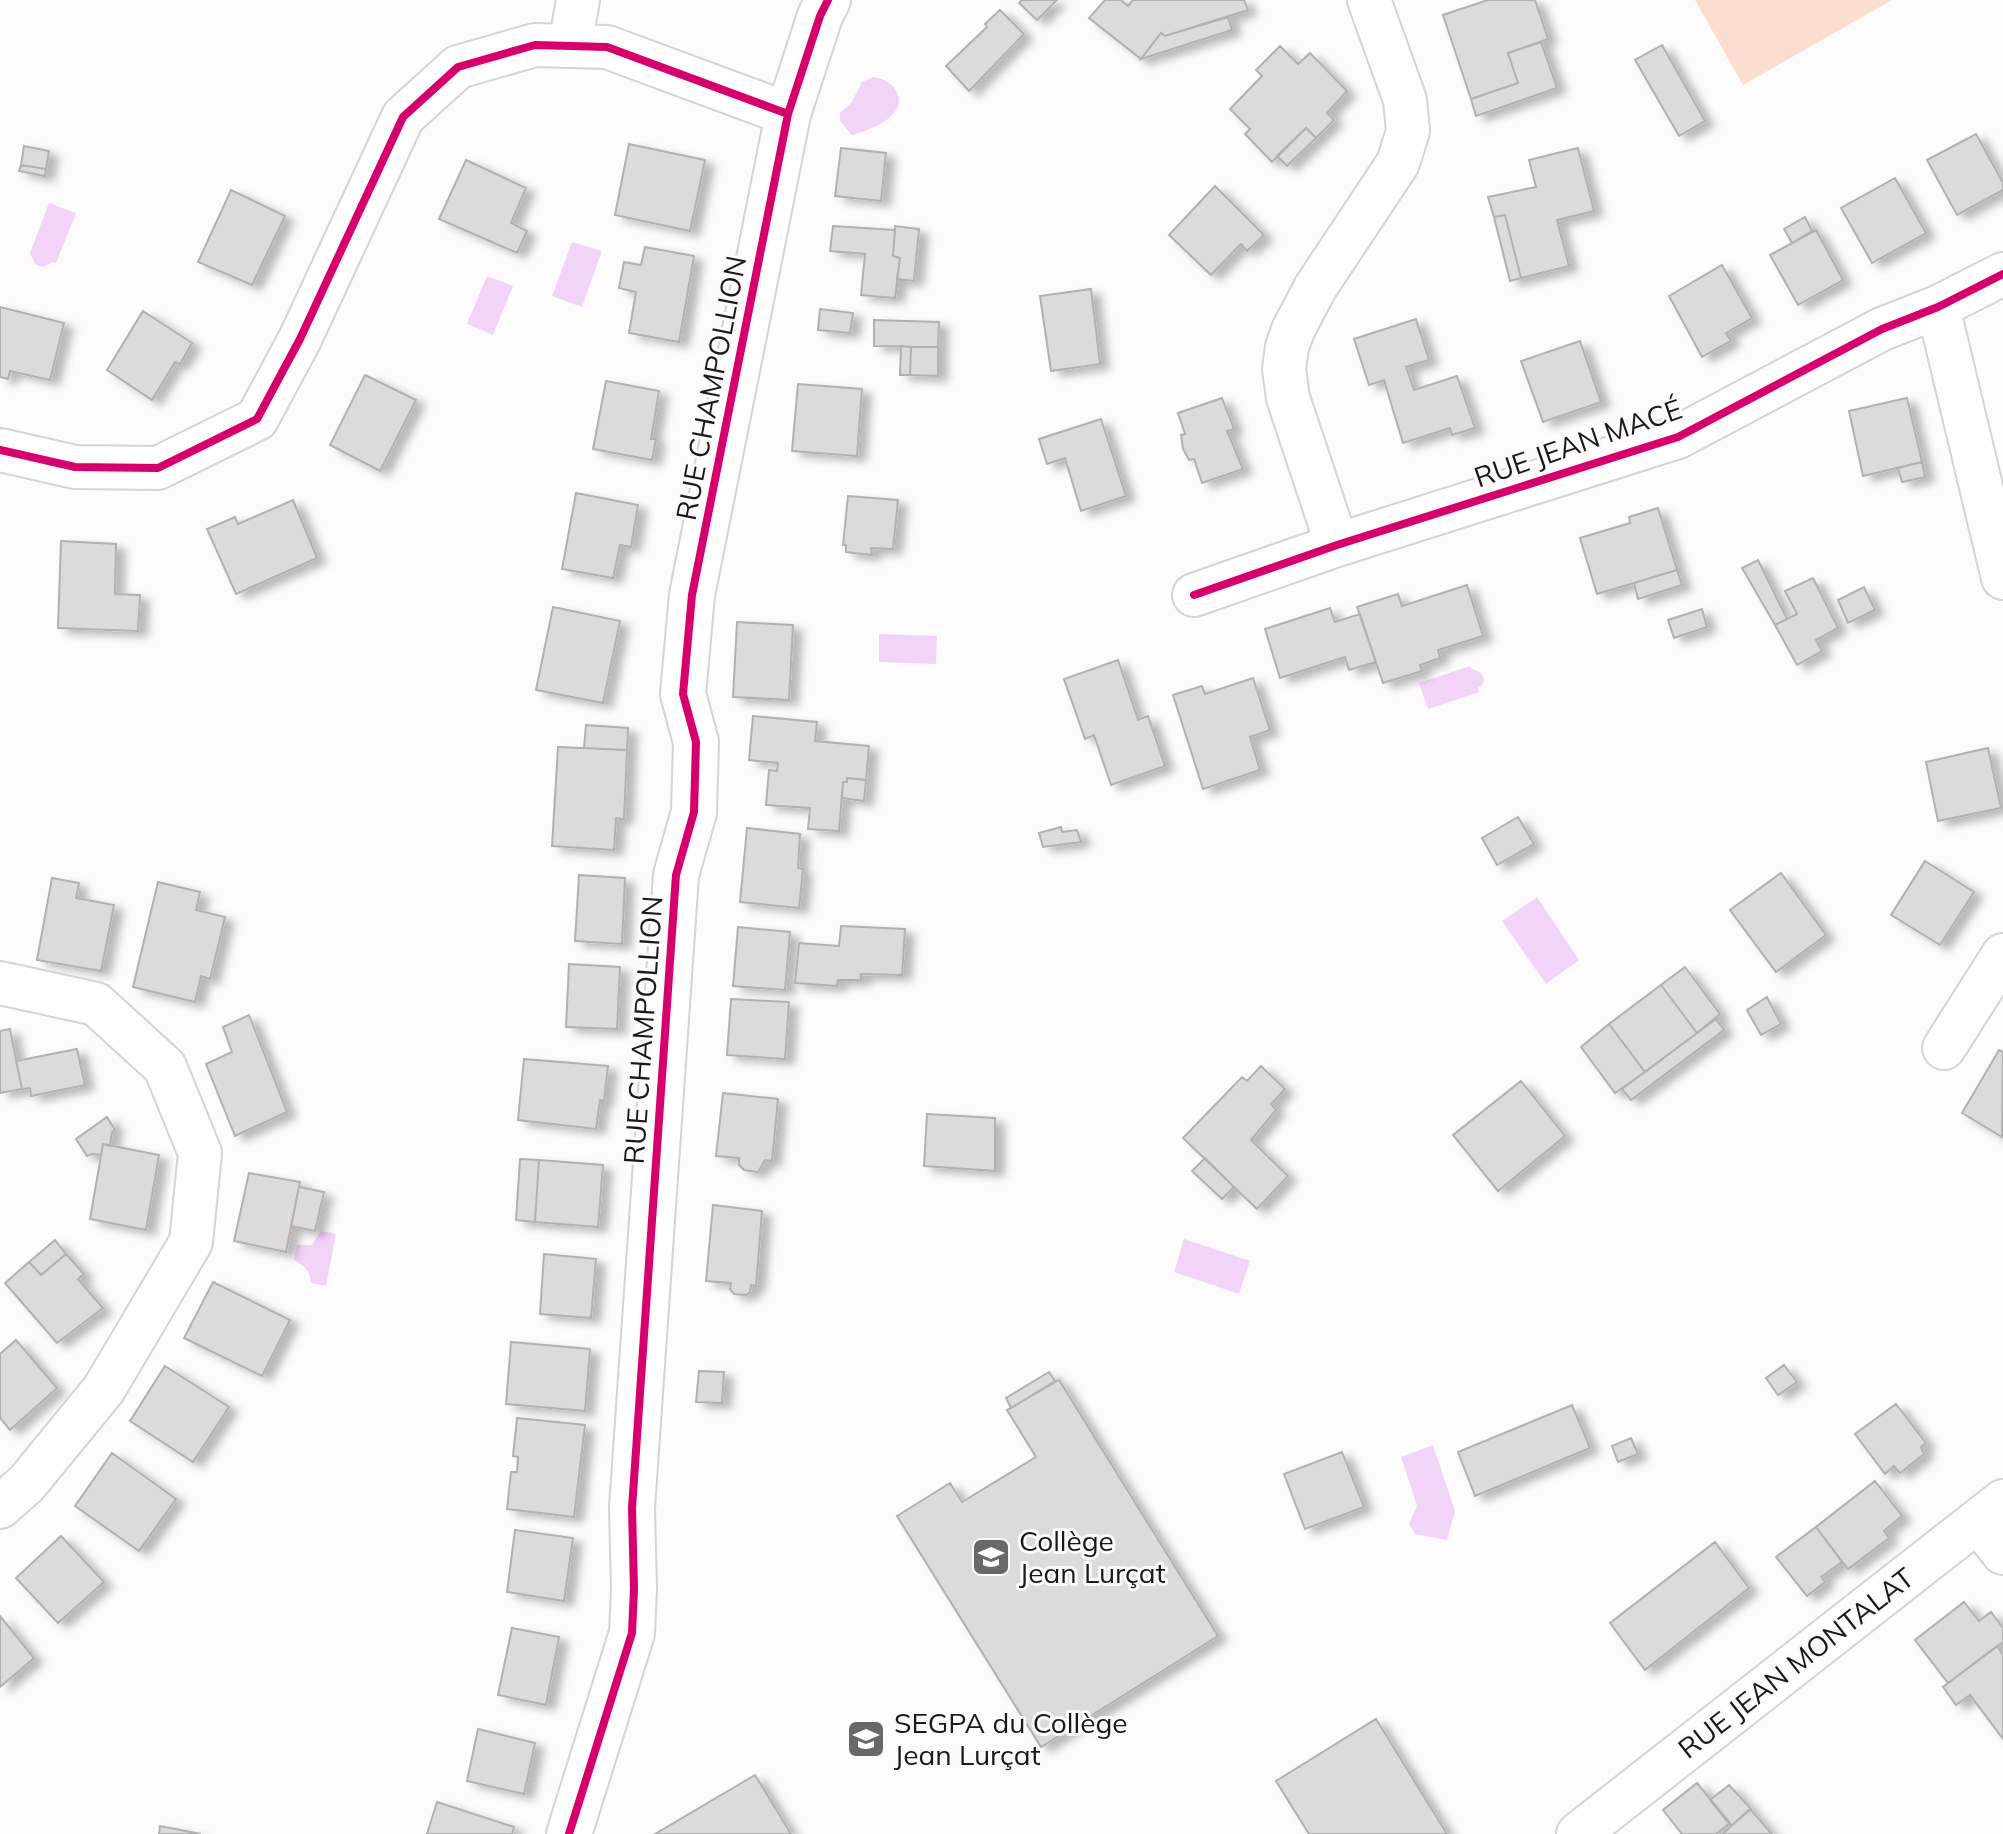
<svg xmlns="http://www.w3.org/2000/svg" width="2003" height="1834" font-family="Mulish,sans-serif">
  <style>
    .green { fill: #fbded0 }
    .water { fill: #f3d4f9 }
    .building { fill: #dddada; stroke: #b3b0b0; stroke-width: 2; filter: url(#shadow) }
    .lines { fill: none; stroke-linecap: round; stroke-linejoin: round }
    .minor-casing { stroke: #d6d3d4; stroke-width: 46 }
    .tertiary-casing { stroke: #d6d3d4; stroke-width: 48 }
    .minor { stroke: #fffeff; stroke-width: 42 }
    .tertiary { stroke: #fffeff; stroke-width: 44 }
    .cycleway-casing { stroke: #fefafb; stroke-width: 13 }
    .cycleway { stroke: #d6006c; stroke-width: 8 }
    .labels { text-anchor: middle; stroke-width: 6; stroke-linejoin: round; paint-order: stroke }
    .street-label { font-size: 28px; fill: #1c1819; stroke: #fefafb }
    .poi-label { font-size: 28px; fill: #1c1819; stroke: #fefafb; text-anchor: start }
  </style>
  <defs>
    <filter id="shadow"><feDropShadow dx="9" dy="5" stdDeviation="4" flood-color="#0004"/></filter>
  </defs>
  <rect width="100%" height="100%" fill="#fdfbfc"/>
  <path class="green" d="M 1695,0 L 1892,0 L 1743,85 Z"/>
  <path class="water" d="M 873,77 C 890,78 909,97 893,114 C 885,124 864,132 852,135 L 840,121 L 840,113 L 852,102 L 862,82 Z
    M 49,203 L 76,213 L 56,263 L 53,262 L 42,267 L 35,264 L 30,253 Z
    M 572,242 L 602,251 L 582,307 L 552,296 Z
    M 487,276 L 513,286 L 493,335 L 467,324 Z
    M 879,634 L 937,636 L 936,664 L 879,662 Z
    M 1470,666 L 1472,669 L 1480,672 L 1484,678 L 1483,684 L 1478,688 L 1479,692 L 1428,709 L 1419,683 Z
    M 1537,897 L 1579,960 L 1546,984 L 1502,921 Z
    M 321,1231 L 336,1234 L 326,1286 L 311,1283 C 310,1271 305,1266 294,1260 L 297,1245 L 312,1245 Z
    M 1184,1239 L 1250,1261 L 1239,1294 L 1174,1272 Z
    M 1433,1445 L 1455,1511 L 1447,1540 L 1415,1534 L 1409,1524 L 1417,1506 L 1401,1457 Z"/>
  <path class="building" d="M 1022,0 L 1057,0 L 1037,20 L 1019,3 Z
    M 1105,0 L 1121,0 L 1128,6 L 1133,0 L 1244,0 L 1248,10 L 1165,36 L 1161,33 L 1141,59 L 1089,18 Z
    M 1488,0 L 1535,0 L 1548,39 L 1508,53 L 1518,83 L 1471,99 L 1443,15 Z
    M 1000,10 L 1024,34 L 969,91 L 946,66 L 987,27 L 985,24 Z
    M 1228,17 L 1232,30 L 1141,59 L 1161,33 L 1165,36 Z
    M 1541,42 L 1557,88 L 1476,116 L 1471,99 L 1518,83 L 1508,53 Z
    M 1662,45 L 1705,121 L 1679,136 L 1635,60 Z
    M 1280,46 L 1298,64 L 1310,53 L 1347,91 L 1327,113 L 1334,120 L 1316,138 L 1306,128 L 1272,162 L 1245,134 L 1250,129 L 1230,109 L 1262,76 L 1256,70 Z
    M 1306,128 L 1316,138 L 1287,166 L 1277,156 Z
    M 1976,134 L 2003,183 L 2003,190 L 1957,215 L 1927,160 Z
    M 629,144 L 705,160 L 690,231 L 615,215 Z
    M 24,146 L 49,151 L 46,169 L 21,165 Z
    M 841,148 L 886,153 L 881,201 L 835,196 Z
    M 1578,148 L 1594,211 L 1557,220 L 1569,266 L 1521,278 L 1505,215 L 1494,217 L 1488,197 L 1536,187 L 1529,160 Z
    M 466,160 L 526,188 L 511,223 L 527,231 L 517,253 L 439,219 Z
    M 21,165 L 46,169 L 45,176 L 19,171 Z
    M 1895,178 L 1926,233 L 1872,263 L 1841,208 Z
    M 1215,186 L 1264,235 L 1247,251 L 1241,244 L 1211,275 L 1169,235 Z
    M 231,190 L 285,216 L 252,285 L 198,262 Z
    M 1505,215 L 1521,278 L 1510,281 L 1494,217 Z
    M 1805,217 L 1812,231 L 1792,243 L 1784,229 Z
    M 833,226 L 895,230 L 893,256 L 900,258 L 895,298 L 861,295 L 865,254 L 830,251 Z
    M 895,226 L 919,229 L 914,281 L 897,279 L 900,258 L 893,256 Z
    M 1816,230 L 1843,280 L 1798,305 L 1770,255 Z
    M 645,247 L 694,256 L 679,342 L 629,333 L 636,292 L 619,288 L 624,262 L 641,265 Z
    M 1722,265 L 1752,318 L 1726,333 L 1731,341 L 1702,357 L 1669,296 Z
    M 1091,289 L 1100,364 L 1051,371 L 1040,296 Z
    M 0,307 L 64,323 L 50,380 L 10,371 L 8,379 L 0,377 Z
    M 820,309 L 853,313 L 850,333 L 818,330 Z
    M 143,311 L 192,343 L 180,364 L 175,362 L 152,400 L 107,370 Z
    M 1416,319 L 1429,360 L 1406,367 L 1414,390 L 1457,376 L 1475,428 L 1452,435 L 1450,428 L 1403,443 L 1384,380 L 1369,385 L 1354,339 Z
    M 874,320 L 939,322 L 938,347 L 874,346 Z
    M 1580,341 L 1601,402 L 1543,422 L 1521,361 Z
    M 901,346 L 911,347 L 910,375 L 900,375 Z
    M 911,347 L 938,347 L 938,376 L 910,375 Z
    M 365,375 L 416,400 L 380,471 L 330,445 Z
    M 606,381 L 659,391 L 651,439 L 656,439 L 652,460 L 593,449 Z
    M 798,384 L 862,389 L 857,456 L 792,451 Z
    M 1222,398 L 1234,429 L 1227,431 L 1243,469 L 1202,483 L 1194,459 L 1189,460 L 1183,449 L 1181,435 L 1185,434 L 1178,413 Z
    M 1907,398 L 1922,462 L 1863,476 L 1849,411 Z
    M 1101,419 L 1126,496 L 1081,511 L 1065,458 L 1047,464 L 1039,439 Z
    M 1922,462 L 1925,477 L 1902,482 L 1898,468 Z
    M 576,493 L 638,505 L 631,547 L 620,545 L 613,578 L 562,569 Z
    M 848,496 L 898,500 L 893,549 L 871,548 L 872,555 L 846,552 L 846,545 L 843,545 Z
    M 293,500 L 317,558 L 236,594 L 207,529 L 235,517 L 238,524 Z
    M 1658,508 L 1677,570 L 1597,594 L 1580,538 L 1630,523 L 1629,517 Z
    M 61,541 L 116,544 L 115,594 L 140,595 L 138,631 L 58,628 Z
    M 1758,560 L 1787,619 L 1775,625 L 1742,568 Z
    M 1677,570 L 1682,585 L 1638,599 L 1634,583 Z
    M 1813,578 L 1838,628 L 1816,640 L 1822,651 L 1797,665 L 1775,625 L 1797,614 L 1785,591 Z
    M 1467,585 L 1483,636 L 1438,650 L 1440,658 L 1420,665 L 1422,671 L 1383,683 L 1357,607 L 1398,594 L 1402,606 Z
    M 1864,587 L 1875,610 L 1848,623 L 1838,600 Z
    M 553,607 L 620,621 L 603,703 L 536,690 Z
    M 1330,608 L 1335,622 L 1360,614 L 1376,662 L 1349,670 L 1345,657 L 1280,678 L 1265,629 Z
    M 1702,609 L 1707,627 L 1674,638 L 1668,620 Z
    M 737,622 L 793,625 L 789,700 L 733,697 Z
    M 1118,660 L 1138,720 L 1148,716 L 1165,766 L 1111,785 L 1094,735 L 1085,739 L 1064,679 Z
    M 1253,678 L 1270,730 L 1250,737 L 1260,770 L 1203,789 L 1173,695 L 1202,686 L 1205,694 Z
    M 753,716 L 817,722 L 815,741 L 869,746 L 866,780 L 847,778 L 847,782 L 843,782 L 839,831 L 808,829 L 810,808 L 766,805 L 769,770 L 777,771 L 778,763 L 749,760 Z
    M 586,725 L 628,728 L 627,750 L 584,748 Z
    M 558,747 L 627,750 L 624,819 L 616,818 L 614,850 L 552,846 Z
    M 1988,748 L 2001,808 L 1938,821 L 1926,762 Z
    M 847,778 L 866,780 L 864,801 L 842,798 L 843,782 L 847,782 Z
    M 1518,817 L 1534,844 L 1497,865 L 1482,838 Z
    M 1061,827 L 1062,832 L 1077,830 L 1081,842 L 1043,847 L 1039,833 Z
    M 747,828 L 800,834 L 798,868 L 803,869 L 799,908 L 740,902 Z
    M 1925,861 L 1974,892 L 1940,945 L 1891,915 Z
    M 1781,873 L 1826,935 L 1776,972 L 1730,910 Z
    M 579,875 L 625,878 L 622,944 L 575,941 Z
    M 52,878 L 79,883 L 76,898 L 114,905 L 101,971 L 37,960 Z
    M 158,882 L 200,892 L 196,910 L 225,917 L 210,979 L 201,976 L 195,1002 L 133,987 Z
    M 841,926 L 905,929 L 902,975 L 861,974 L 861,980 L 838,980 L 837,986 L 795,983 L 799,943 L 839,946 Z
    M 738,927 L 790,932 L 785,990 L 733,986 Z
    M 569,964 L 620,967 L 617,1029 L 566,1027 Z
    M 1685,967 L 1720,1014 L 1697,1033 L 1661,985 Z
    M 1661,985 L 1697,1033 L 1645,1072 L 1609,1024 Z
    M 1767,997 L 1781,1024 L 1761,1035 L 1747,1010 Z
    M 731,999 L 789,1002 L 785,1059 L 727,1055 Z
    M 249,1015 L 287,1112 L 235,1136 L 206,1064 L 232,1052 L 223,1027 Z
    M 1716,1019 L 1724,1030 L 1631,1100 L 1622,1089 Z
    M 1609,1024 L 1645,1072 L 1615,1093 L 1581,1047 Z
    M 10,1029 L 22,1089 L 0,1093 L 0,1031 Z
    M 77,1049 L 85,1085 L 31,1096 L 30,1088 L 22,1089 L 16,1061 Z
    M 1999,1050 L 2003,1052 L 2002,1137 L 1962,1113 Z
    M 524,1059 L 608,1066 L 604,1101 L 600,1100 L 596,1129 L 518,1120 Z
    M 1261,1066 L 1285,1089 L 1271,1104 L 1276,1110 L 1251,1140 L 1288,1176 L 1257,1209 L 1183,1138 L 1242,1077 L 1247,1081 Z
    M 1521,1081 L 1565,1136 L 1498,1191 L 1453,1135 Z
    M 723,1093 L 778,1099 L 772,1161 L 765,1160 L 758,1172 L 744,1170 L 739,1165 L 739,1158 L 716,1156 Z
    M 927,1114 L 995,1118 L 995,1171 L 924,1166 Z
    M 107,1117 L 115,1130 L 112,1132 L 110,1146 L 103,1144 L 101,1155 L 92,1154 L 87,1156 L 76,1139 Z
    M 103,1144 L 159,1155 L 146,1230 L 90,1219 Z
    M 1205,1158 L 1234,1187 L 1222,1199 L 1192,1171 Z
    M 520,1159 L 539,1160 L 535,1222 L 516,1220 Z
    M 539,1160 L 603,1165 L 598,1227 L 535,1222 Z
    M 249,1173 L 300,1182 L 286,1252 L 234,1241 Z
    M 299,1187 L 324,1192 L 315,1231 L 291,1226 Z
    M 713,1205 L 762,1211 L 756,1286 L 751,1285 L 750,1292 L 746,1295 L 734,1294 L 730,1289 L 731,1283 L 706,1281 Z
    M 55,1240 L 66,1254 L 41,1275 L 29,1262 Z
    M 66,1254 L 84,1274 L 78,1279 L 103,1308 L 57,1343 L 5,1283 L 29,1262 L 41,1275 Z
    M 544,1254 L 596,1259 L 591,1318 L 540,1314 Z
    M 213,1282 L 290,1320 L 262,1376 L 184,1338 Z
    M 16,1340 L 57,1388 L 10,1430 L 0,1418 L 0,1354 Z
    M 511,1342 L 590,1349 L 585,1411 L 506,1404 Z
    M 1784,1365 L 1797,1382 L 1778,1395 L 1766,1378 Z
    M 165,1366 L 229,1407 L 193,1462 L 130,1421 Z
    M 699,1371 L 724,1372 L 722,1403 L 696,1402 Z
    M 1049,1372 L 1055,1381 L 1011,1408 L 1006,1398 Z
    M 1059,1380 L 1218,1636 L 1041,1747 L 897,1516 L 950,1483 L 962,1502 L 1036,1457 L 1007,1410 Z
    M 1896,1404 L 1926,1443 L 1921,1447 L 1924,1454 L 1900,1473 L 1894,1466 L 1885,1474 L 1855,1434 Z
    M 1572,1405 L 1590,1448 L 1475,1496 L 1458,1452 Z
    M 517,1418 L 585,1425 L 574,1517 L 507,1509 L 511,1472 L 517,1472 L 518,1457 L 513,1456 Z
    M 1631,1438 L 1638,1454 L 1618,1462 L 1612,1446 Z
    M 1342,1452 L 1364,1507 L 1305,1529 L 1284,1474 Z
    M 112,1453 L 176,1499 L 139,1551 L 75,1506 Z
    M 1875,1481 L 1902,1516 L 1884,1531 L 1889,1538 L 1848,1569 L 1816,1527 Z
    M 1816,1527 L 1842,1562 L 1821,1577 L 1825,1582 L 1807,1596 L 1776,1557 Z
    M 515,1530 L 573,1538 L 564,1601 L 507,1592 Z
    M 61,1536 L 104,1582 L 58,1623 L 16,1578 Z
    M 1715,1542 L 1749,1588 L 1645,1670 L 1610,1623 Z
    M 1964,1602 L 1979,1621 L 1991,1612 L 2003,1628 L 2003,1642 L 1948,1683 L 1915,1640 Z
    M 0,1616 L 34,1658 L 0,1687 Z
    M 512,1628 L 559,1637 L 546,1705 L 498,1695 Z
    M 1997,1646 L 2003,1655 L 2003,1739 L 1970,1695 L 1956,1705 L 1943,1687 Z
    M 1376,1719 L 1447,1834 L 1309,1834 L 1276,1781 Z
    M 478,1729 L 535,1743 L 524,1794 L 467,1781 Z
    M 755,1775 L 791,1834 L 655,1834 Z
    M 1697,1783 L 1730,1823 L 1716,1834 L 1682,1834 L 1663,1810 Z
    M 1729,1785 L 1751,1809 L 1731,1826 L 1710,1800 Z
    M 437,1802 L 514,1827 L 512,1834 L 427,1834 Z
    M 1750,1809 L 1772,1834 L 1723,1834 L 1731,1826 Z
    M 160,1826 L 201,1834 L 159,1834 Z"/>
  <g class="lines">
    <defs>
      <path id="minor" d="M 570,46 L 578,0
        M 1938,307 L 2003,578
        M 0,450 L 75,467 L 158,468 L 257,419 L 300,339 L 403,117 L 458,67 L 535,45 L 607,47 L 788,114
        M 1337,545 L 1288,398 L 1284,369 L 1287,347 L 1293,330 L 1315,288 L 1398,163 L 1408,131 L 1405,100 L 1369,0
        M 1194,595 L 1337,545 L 1678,437 L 1882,329 L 1938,307 L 2003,274
        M 0,983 L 96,1004 L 165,1067 L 200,1153 L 191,1242 L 104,1389 L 27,1483 L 0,1507
        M 1944,1048 L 2003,955
        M 1978,1521 L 2003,1553
        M 1578,1834 L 2003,1501"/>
      <path id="tertiary" d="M 569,1834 L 632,1633 L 634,1589 L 632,1508 L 676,875 L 694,812 L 696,742 L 683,694 L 692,595 L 788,114 L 820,16 L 828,0"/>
    </defs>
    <use href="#minor" class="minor-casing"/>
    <use href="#tertiary" class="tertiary-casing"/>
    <use href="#minor" class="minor"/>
    <use href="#tertiary" class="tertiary"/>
    <defs>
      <path id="cycleway" d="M 0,450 L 75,467 L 158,468 L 257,419 L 300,339 L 403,117 L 458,67 L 535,45 L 607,47 L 788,114
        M 1194,595 L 1337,545 L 1678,437 L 1882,329 L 1938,307 L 2003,274
        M 569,1834 L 632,1633 L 634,1589 L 632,1508 L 676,875 L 694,812 L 696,742 L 683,694 L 692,595 L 788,114 L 820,16 L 828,0"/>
    </defs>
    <use href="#cycleway" class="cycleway-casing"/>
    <use href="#cycleway" class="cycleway"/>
  </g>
  <defs>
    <symbol id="school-square" viewBox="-11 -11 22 22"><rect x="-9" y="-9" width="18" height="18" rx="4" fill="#6b6768" stroke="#fefafb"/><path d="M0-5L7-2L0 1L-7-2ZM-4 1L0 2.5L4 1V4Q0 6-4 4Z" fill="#fff"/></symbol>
  </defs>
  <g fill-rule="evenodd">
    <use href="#school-square" x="969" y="1535" width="44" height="44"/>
    <use href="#school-square" x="844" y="1717" width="44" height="44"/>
  </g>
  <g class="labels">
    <g class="street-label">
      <text transform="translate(711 388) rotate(-79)" y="10">RUE CHAMPOLLION</text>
      <text transform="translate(1578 443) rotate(-19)" y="10">RUE JEAN MACÉ</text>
      <text transform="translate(643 1030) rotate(-86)" y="10">RUE CHAMPOLLION</text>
      <text transform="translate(1796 1663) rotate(-38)" y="10">RUE JEAN MONTALAT</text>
    </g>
    <g class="poi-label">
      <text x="1019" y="1551">Collège<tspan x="1019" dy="32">Jean Lurçat</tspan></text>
      <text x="894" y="1733">SEGPA du Collège<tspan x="894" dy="32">Jean Lurçat</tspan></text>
    </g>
  </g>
</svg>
